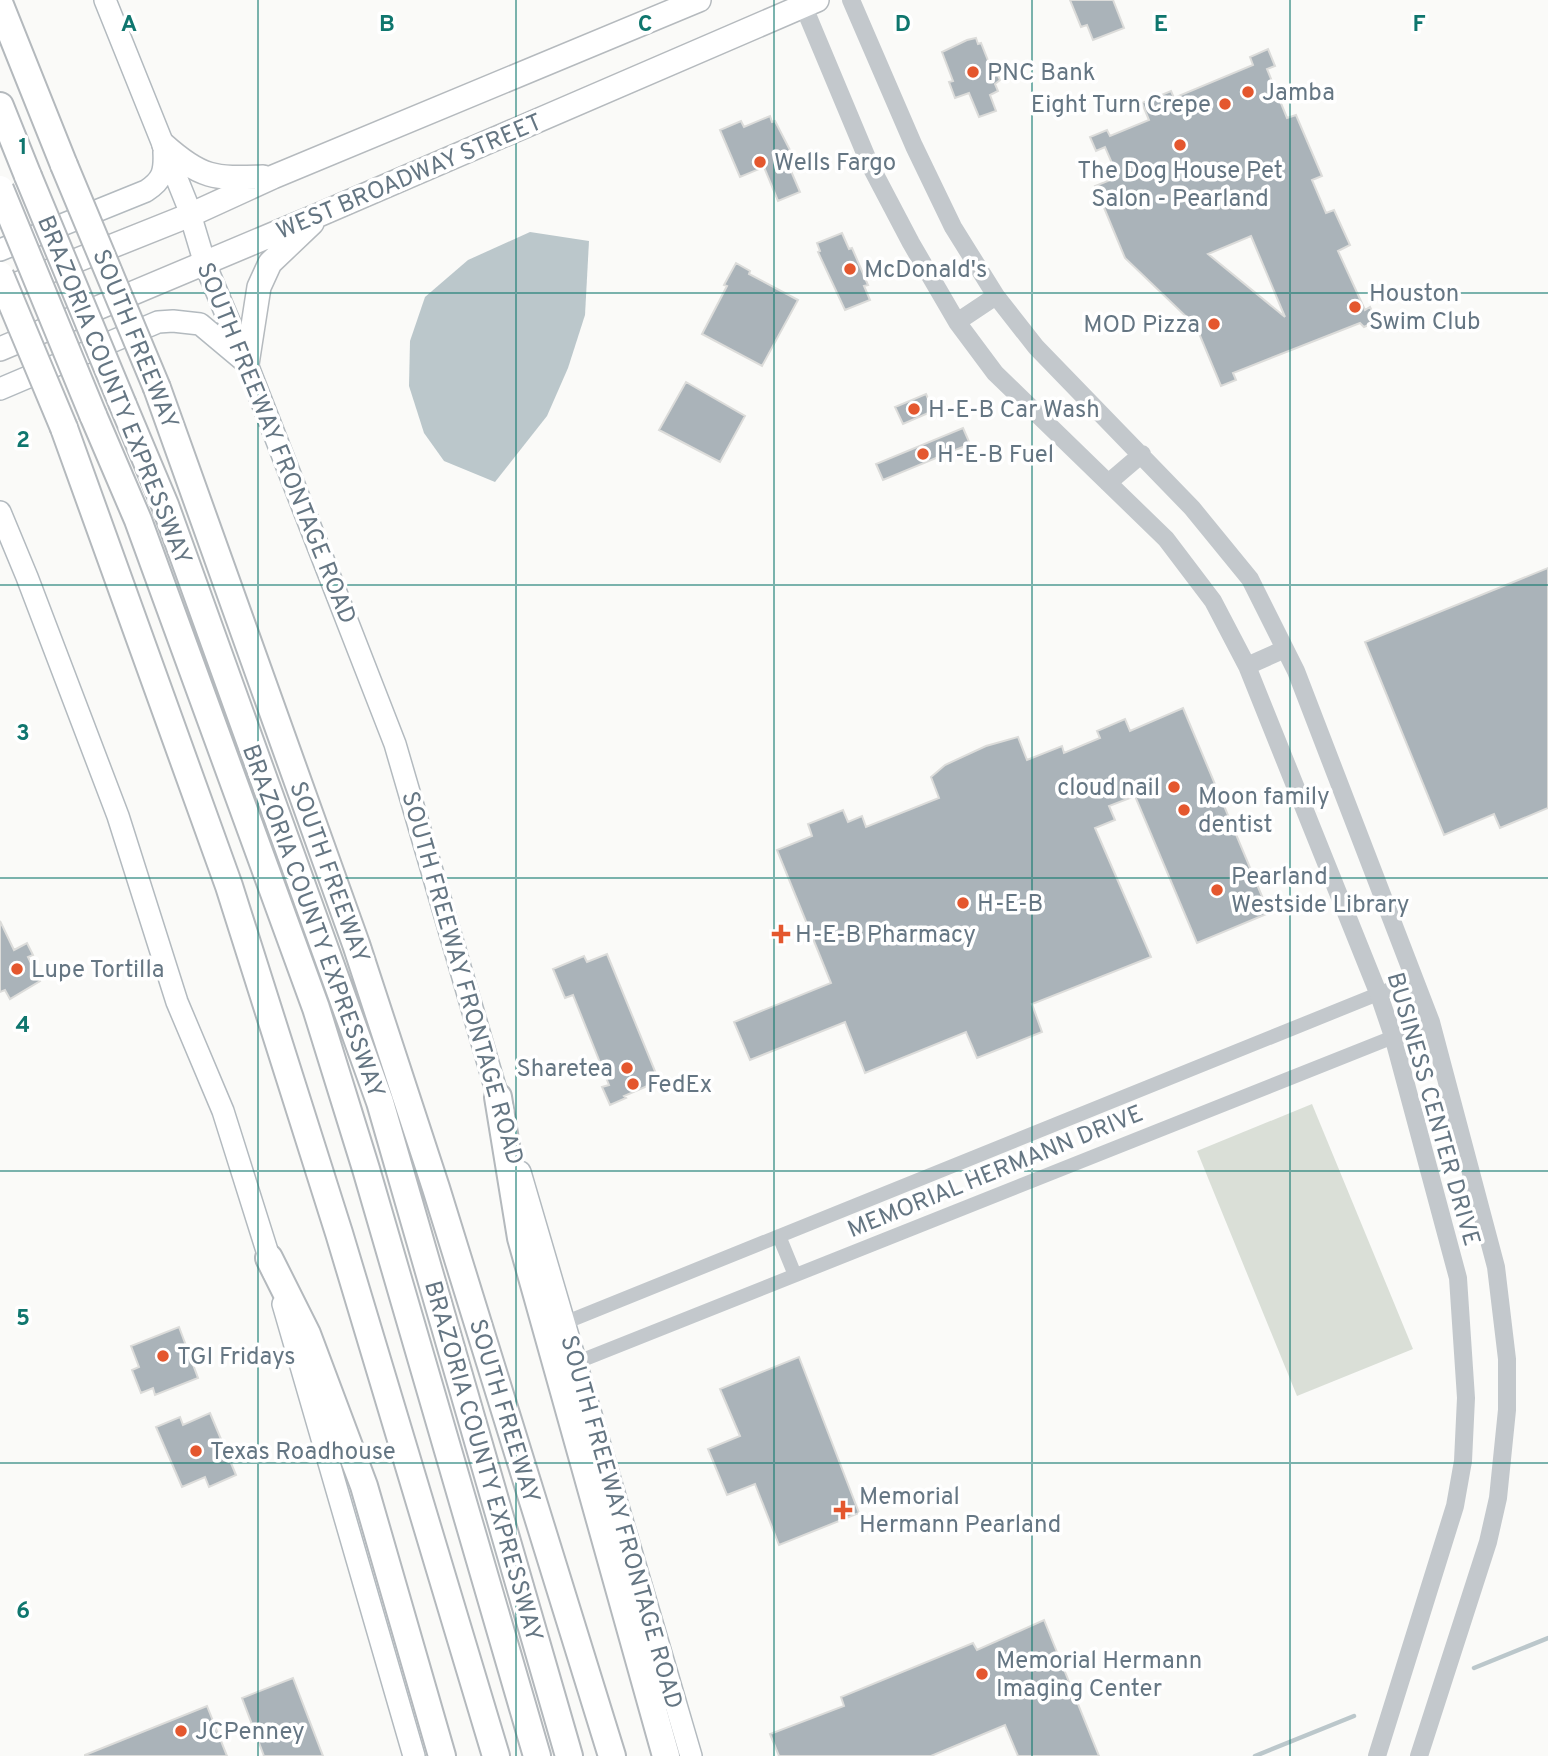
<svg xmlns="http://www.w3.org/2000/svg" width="1548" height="1756" font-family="Overpass,sans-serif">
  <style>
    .green { fill: #dadfd7 }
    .water { fill: #bbc7cb }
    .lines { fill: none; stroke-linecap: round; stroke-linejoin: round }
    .stream { stroke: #bbc7cb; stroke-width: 4.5 }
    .building { fill: #aab3b9; stroke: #dcdcda; stroke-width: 2; fill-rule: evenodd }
    .secondary-casing { stroke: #b3babf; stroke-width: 24 }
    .primary-casing { stroke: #b5babe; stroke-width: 26 }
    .motorway-casing { stroke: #b4b9bd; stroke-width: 30 }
    .minor { stroke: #c3c8cc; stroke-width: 14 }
    .tertiary { stroke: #c3c8cc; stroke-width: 18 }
    .secondary { stroke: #fff; stroke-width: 21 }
    .primary { stroke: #fff; stroke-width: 23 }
    .motorway { stroke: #fff; stroke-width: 26 }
    .motorway-bridge-casing { stroke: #b4b9bd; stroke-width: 30; stroke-linecap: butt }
    .motorway-bridge { stroke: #fff; stroke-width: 26 }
    .grid { fill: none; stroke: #0f766e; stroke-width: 2; stroke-opacity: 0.55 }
    .poi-dot { fill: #e4572e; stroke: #fff; stroke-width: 2.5 }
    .labels { text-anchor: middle; stroke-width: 7; stroke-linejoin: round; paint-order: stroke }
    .poi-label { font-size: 24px; fill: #657683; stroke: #fff; text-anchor: start }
    .street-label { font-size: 24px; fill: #657683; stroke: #fff }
    .grid-label { font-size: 23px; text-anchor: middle; font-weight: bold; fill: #0f766e; stroke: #fff; stroke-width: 7; stroke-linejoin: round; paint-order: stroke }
  </style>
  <rect width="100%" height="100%" fill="#fafaf8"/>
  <path class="green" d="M 1312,1104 L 1413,1349 L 1297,1396 L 1197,1151 Z"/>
  <path class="water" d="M 530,232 L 589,241 L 585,315 L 568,368 L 547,416 L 495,482 L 444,461 L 424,433 L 409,386 L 410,341 L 425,297 L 468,260 Z"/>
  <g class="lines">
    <path class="stream" d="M 1474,1668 L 1548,1638
      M 1255,1756 L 1354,1716"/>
  </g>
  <path class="building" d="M 1070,0 L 1113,0 L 1124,28 L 1093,40 L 1087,25 L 1081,27 Z
    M 976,38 L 978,44 L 981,43 L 989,63 L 992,62 L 1000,80 L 995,84 L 998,91 L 990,95 L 996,111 L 979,117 L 969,93 L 955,98 L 949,82 L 953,81 L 942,52 L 967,40 Z
    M 1268,49 L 1275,66 L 1267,69 L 1287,118 L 1296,115 L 1322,176 L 1312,180 L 1326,213 L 1334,210 L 1350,245 L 1338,251 L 1365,310 L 1370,307 L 1377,321 L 1364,327 L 1360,323 L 1233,373 L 1236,380 L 1221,386 L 1196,326 L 1125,258 L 1095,186 L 1118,177 L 1105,147 L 1096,151 L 1090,137 L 1107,130 L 1110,136 L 1149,120 L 1142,103 L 1171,91 L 1174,98 L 1253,65 L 1250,57 ZM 1251,236 L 1285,317 L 1208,254 Z
    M 770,116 L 772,122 L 775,121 L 792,154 L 785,157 L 800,192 L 778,201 L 764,167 L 740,177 L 720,130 L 741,121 L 744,127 Z
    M 842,233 L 849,249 L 852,248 L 868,285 L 864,286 L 870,300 L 845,310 L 818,252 L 820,251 L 817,243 Z
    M 736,263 L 750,271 L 749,274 L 798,300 L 762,366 L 702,334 L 727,286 L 724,285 Z
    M 686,382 L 745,416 L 720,462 L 659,430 Z
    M 926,394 L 933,411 L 903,424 L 895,407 Z
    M 963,428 L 970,444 L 883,480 L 876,464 Z
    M 1548,568 L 1548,808 L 1500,828 L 1494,814 L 1444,835 L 1365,642 Z
    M 1183,708 L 1269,913 L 1197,943 L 1135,796 L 1109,806 L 1115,820 L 1095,828 L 1151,957 L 1032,1004 L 1042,1032 L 977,1058 L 966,1032 L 865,1073 L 845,1022 L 750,1060 L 734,1022 L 831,983 L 777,850 L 812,836 L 808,824 L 843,810 L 848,822 L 862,816 L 866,827 L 939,798 L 931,777 L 945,765 L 986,746 L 1018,737 L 1027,760 L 1062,746 L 1064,753 L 1100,738 L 1097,731 L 1125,719 L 1130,731 Z
    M 0,921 L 14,950 L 27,943 L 33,955 L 28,957 L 40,981 L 10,999 L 5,990 L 0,992 Z
    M 607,954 L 659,1081 L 624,1096 L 626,1098 L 610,1105 L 602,1087 L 609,1085 L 573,995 L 565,998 L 553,969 L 584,956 L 587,962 Z
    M 179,1327 L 198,1378 L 155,1395 L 153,1388 L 141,1393 L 132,1370 L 139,1367 L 131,1346 Z
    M 799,1357 L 859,1513 L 779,1545 L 755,1484 L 727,1495 L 708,1449 L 740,1436 L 720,1389 Z
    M 210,1413 L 236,1475 L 209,1487 L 205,1477 L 182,1487 L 156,1427 L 180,1417 L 183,1425 Z
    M 1044,1620 L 1099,1756 L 1018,1756 L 1005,1725 L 931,1756 L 779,1756 L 770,1734 L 844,1706 L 841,1697 L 973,1643 L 977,1650 Z
    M 293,1678 L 323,1756 L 264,1756 L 242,1698 Z
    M 207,1706 L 227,1756 L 85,1756 L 85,1755 Z"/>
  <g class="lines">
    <defs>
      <path id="secondary" d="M 105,0 L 187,204 L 205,264 L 247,364 L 395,744 L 502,1111
        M 0,250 L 146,191 C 163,180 165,171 164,152
        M 0,389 L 158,322 L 173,321 L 200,324 L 243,360
        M 0,512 L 27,577 L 118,816 L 177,1002 L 223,1111 L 274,1273
        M 520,1172 L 691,1756
        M 283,1304 L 414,1756"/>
      <path id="primary" d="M 164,145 C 201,178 214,179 263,177
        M 0,291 L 190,215 L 273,177 L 699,0
        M 0,349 L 321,214 L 817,0
        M 247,364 L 259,287 L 270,263 L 312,223"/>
      <path id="motorway" d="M 0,5 L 64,165
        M 0,106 L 28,176
        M 157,388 L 356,944 L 436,1188 L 612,1756
        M 123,405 L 165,505 L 380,1102 L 569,1756
        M 93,415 L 138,520 L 316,1008 L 366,1169 L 537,1756
        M 64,428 L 229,886 L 339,1233 L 496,1756
        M 498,1097 L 521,1238 L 666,1756
        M 269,1258 L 307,1334 L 364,1486 L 442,1756"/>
    </defs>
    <use href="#secondary" class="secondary-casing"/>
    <use href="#primary" class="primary-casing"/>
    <use href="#motorway" class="motorway-casing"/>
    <path class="minor" d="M 779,1236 L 795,1275
      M 564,1323 L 1415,979
      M 575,1363 L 1431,1022"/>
    <path class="tertiary" d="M 801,0 L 870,165 L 911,243 L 957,322 L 995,373 L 1166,539 L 1213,601 L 1247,666 L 1379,995 L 1393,1036 L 1458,1278 L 1466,1398 L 1463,1461 L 1455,1506 L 1377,1756
      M 851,0 L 914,146 L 953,227 L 996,296 L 1036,347 L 1192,508 L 1250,579 L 1296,671 L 1431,1022 L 1496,1267 L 1507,1359 L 1507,1410 L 1498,1498 L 1488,1542 L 1419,1756
      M 957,322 L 996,296
      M 1108,483 L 1142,454
      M 1247,666 L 1285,649"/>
    <use href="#secondary" class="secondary"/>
    <use href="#primary" class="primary"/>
    <use href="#motorway" class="motorway"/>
    <defs>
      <path id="motorway-bridge" d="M 64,165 L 157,388
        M 28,176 L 123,405
        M 0,189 L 93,415
        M 0,275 L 64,428"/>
    </defs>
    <use href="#motorway-bridge" class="motorway-bridge-casing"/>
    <use href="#motorway-bridge" class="motorway-bridge"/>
  </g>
  <path class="grid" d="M 258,0 L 258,1756M 516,0 L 516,1756M 774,0 L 774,1756M 1032,0 L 1032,1756M 1290,0 L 1290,1756M 0,293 L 1548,293M 0,585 L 1548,585M 0,878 L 1548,878M 0,1171 L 1548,1171M 0,1463 L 1548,1463"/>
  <g class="poi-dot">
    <circle cx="973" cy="72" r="7"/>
    <circle cx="1248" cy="92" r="7"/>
    <circle cx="1225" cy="104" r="7"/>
    <circle cx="1180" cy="145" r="7"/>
    <circle cx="760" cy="162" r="7"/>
    <circle cx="850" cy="269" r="7"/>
    <circle cx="1355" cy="307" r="7"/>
    <circle cx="1214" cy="324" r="7"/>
    <circle cx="914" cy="409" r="7"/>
    <circle cx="923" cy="454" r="7"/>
    <circle cx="1174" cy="787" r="7"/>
    <circle cx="1184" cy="810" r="7"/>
    <circle cx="1217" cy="890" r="7"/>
    <circle cx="963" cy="903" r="7"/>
    <path d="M777.5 923.5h7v7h7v7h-7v7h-7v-7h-7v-7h7z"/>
    <circle cx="17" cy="969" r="7"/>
    <circle cx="627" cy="1068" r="7"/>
    <circle cx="633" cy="1084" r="7"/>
    <circle cx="163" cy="1356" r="7"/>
    <circle cx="196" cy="1451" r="7"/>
    <path d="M839.5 1499.5h7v7h7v7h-7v7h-7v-7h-7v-7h7z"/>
    <circle cx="982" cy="1674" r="7"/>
    <circle cx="181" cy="1731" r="7"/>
  </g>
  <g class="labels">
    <g class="poi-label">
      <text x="987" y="80">PNC Bank</text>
      <text x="1262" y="100">Jamba</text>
      <text x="1211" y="112" text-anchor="end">Eight Turn Crepe</text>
      <text x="774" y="170">Wells Fargo</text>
      <text x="1180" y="178" text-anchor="middle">The Dog House Pet<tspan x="1180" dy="28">Salon - Pearland</tspan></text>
      <text x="864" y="277">McDonald's</text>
      <text x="1369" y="301">Houston<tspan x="1369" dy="28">Swim Club</tspan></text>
      <text x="1200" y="332" text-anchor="end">MOD Pizza</text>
      <text x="928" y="417">H-E-B Car Wash</text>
      <text x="937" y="462">H-E-B Fuel</text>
      <text x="1160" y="795" text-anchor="end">cloud nail</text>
      <text x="1198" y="804">Moon family<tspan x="1198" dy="28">dentist</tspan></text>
      <text x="1231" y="884">Pearland<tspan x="1231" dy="28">Westside Library</tspan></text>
      <text x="977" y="911">H-E-B</text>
      <text x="795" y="942">H-E-B Pharmacy</text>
      <text x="31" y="977">Lupe Tortilla</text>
      <text x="613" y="1076" text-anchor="end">Sharetea</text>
      <text x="647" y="1092">FedEx</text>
      <text x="177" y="1364">TGI Fridays</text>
      <text x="210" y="1459">Texas Roadhouse</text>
      <text x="859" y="1504">Memorial<tspan x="859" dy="28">Hermann Pearland</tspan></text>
      <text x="996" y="1668">Memorial Hermann<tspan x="996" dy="28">Imaging Center</tspan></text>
      <text x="195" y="1739">JCPenney</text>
    </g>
    <g class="street-label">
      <text transform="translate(409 176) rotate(-23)" y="8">WEST BROADWAY STREET</text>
      <text transform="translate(136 339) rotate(68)" y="8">SOUTH FREEWAY</text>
      <text transform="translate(115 390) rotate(68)" y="8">BRAZORIA COUNTY EXPRESSWAY</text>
      <text transform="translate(277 443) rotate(68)" y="8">SOUTH FREEWAY FRONTAGE ROAD</text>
      <text transform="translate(330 872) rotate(70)" y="8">SOUTH FREEWAY</text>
      <text transform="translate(314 921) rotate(70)" y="8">BRAZORIA COUNTY EXPRESSWAY</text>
      <text transform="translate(463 978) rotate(74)" y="8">SOUTH FREEWAY FRONTAGE ROAD</text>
      <text transform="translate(1434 1109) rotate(74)" y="8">BUSINESS CENTER DRIVE</text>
      <text transform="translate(995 1171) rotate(-22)" y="8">MEMORIAL HERMANN DRIVE</text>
      <text transform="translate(505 1411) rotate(73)" y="8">SOUTH FREEWAY</text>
      <text transform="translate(484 1461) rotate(74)" y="8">BRAZORIA COUNTY EXPRESSWAY</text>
      <text transform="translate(622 1522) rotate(74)" y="8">SOUTH FREEWAY FRONTAGE ROAD</text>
    </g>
  </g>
  <g class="grid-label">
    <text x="129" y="31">A</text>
    <text x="387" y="31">B</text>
    <text x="645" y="31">C</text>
    <text x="903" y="31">D</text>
    <text x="1161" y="31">E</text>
    <text x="1419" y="31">F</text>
    <text x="23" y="154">1</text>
    <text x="23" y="447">2</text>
    <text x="23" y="740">3</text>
    <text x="23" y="1032">4</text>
    <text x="23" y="1325">5</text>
    <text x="23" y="1618">6</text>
  </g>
</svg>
